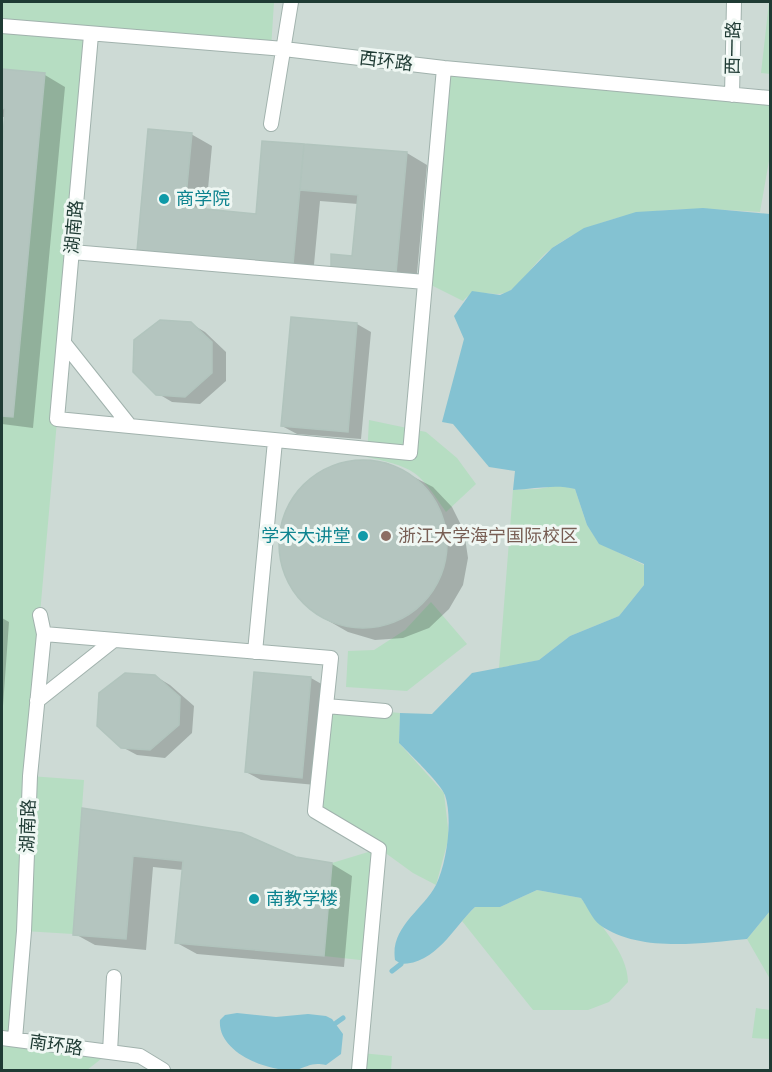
<svg xmlns="http://www.w3.org/2000/svg" width="772" height="1072" font-family="'Fira Sans','Noto Sans SC',sans-serif">
  <style>
    .built { fill: #cddad5 }
    .green { fill: #b6ddc2 }
    .water { fill: #84c2d2 }
    .shadow { fill: #0003 }
    .lines { fill: none; stroke-linecap: round; stroke-linejoin: round }
    .stream { stroke: #84c2d2; stroke-width: 5 }
    .building { fill: #b4c5bf; stroke: #b1c4bd; stroke-width: 1.5 }
    .street-casing { stroke: #a1b2ad; stroke-width: 16 }
    .street { stroke: #fff; stroke-width: 14 }
    .culture-dot { fill: #0f9aa8; stroke: #eff7f3; stroke-width: 2 }
    .education-dot { fill: #8d6e63; stroke: #eff7f3; stroke-width: 2 }
    .labels { text-anchor: middle; stroke-width: 6; stroke-linejoin: round; paint-order: stroke }
    .street-label { font-size: 18px; fill: #1f3b34; stroke: #eff7f3 }
    .culture-label { font-size: 18px; fill: #0d838f; stroke: #eff7f3; text-anchor: start }
    .education-label { font-size: 18px; fill: #785e54; stroke: #eff7f3; text-anchor: start }
  </style>
  <rect width="100%" height="100%" fill="#deeae6"/>
  <path class="built" d="M 2,2 L 770,2 L 770,1070 L 2,1070 Z"/>
  <path class="green" d="M 2,2 L 274,2 L 271,49 L 2,25 Z
    M 769,2 L 770,2 L 770,74 L 761,73 Z
    M 2,26 L 91,35 L 40,614 L 30,776 L 84,780 L 73,934 L 24,931 L 15,1038 L 110,1052 L 87,1070 L 2,1070 L 2,414 L 13,415 L 45,74 L 2,69 Z
    M 444,68 L 770,98 L 770,155 L 760,212 C 689,207 616,204 555,246 C 538,257 528,276 512,289 C 496,302 477,283 463,301 L 425,282 Z
    M 369,420 L 426,432 L 457,458 L 476,484 L 446,512 C 418,470 415,468 367,457 Z
    M 559,485 L 575,489 L 587,525 L 599,543 L 644,565 L 644,585 L 619,616 L 570,636 L 539,660 L 499,668 L 513,490 L 538,489 Z
    M 431,602 L 467,644 L 407,691 L 346,687 L 348,651 L 374,650 L 405,630 Z
    M 326,706 L 400,713 L 399,743 L 444,793 L 449,837 L 436,885 L 413,873 L 380,849 L 369,961 L 324,956 L 332,863 L 378,849 L 315,811 Z
    M 537,890 L 581,898 C 597,922 628,952 628,982 L 609,1002 L 588,1010 L 533,1010 L 462,921 L 475,907 L 500,907 Z
    M 770,911 L 770,979 L 747,939 Z
    M 756,1008 L 770,1010 L 770,1039 L 752,1038 Z
    M 361,1053 L 392,1056 L 391,1070 L 359,1070 Z"/>
  <path class="water" d="M 703,208 L 770,214 L 770,911 L 747,939 C 702,943 639,953 600,925 C 592,919 587,906 581,898 L 537,890 L 500,907 L 475,907 C 453,928 436,964 401,964 L 395,960 C 390,927 423,910 436,885 C 447,862 453,819 445,795 C 441,784 409,753 399,743 L 400,713 L 432,714 L 472,673 L 539,660 L 570,636 L 619,616 L 644,585 L 644,564 L 599,544 L 587,525 L 575,489 C 555,484 535,489 513,490 L 515,471 L 489,467 L 453,424 L 442,422 L 464,339 L 454,316 L 472,291 L 500,295 L 511,290 L 552,248 L 584,228 L 636,212 Z
    M 237,1013 L 276,1017 L 308,1014 L 326,1016 L 332,1019 L 343,1034 L 341,1054 L 326,1065 C 312,1062 309,1066 296,1070 C 267,1072 217,1052 220,1020 L 225,1015 Z"/>
  <path class="shadow" d="M 2,71 L 45,75 L 65,87 L 33,428 L 2,424 L 2,166 L 6,117 L 2,117 Z
    M 191,134 L 212,146 L 206,210 L 257,215 L 264,143 L 407,153 L 427,165 L 416,284 L 353,258 L 358,204 L 320,201 L 313,275 L 159,262 Z
    M 292,318 L 357,324 L 371,332 L 361,439 L 297,434 L 282,426 Z
    M 190,323 L 205,332 L 226,352 L 226,381 L 200,404 L 172,402 L 157,393 Z
    M 360,460 L 387,463 L 433,487 L 452,507 L 464,531 L 468,558 L 463,585 L 449,609 L 429,628 L 403,638 L 375,640 L 348,632 L 327,620 L 304,603 L 288,581 L 280,554 L 282,526 L 292,500 L 310,480 L 333,466 Z
    M 2,618 L 9,622 L 2,720 Z
    M 155,676 L 170,685 L 194,706 L 192,733 L 165,758 L 137,755 L 122,747 Z
    M 311,678 L 325,686 L 316,785 L 261,780 L 246,772 Z
    M 84,810 L 296,859 L 332,864 L 352,876 L 344,967 L 197,954 L 177,943 L 183,870 L 153,867 L 146,950 L 95,945 L 75,934 Z"/>
  <g class="lines">
    <path class="stream" d="M 392,971 L 401,964
      M 336,1023 L 343,1018"/>
  </g>
  <path class="building" d="M 2,69 L 45,73 L 13,417 L 2,416 L 2,150 L 5,109 L 2,108 Z
    M 148,129 L 192,133 L 185,207 L 256,214 L 262,141 L 304,144 L 293,264 L 137,251 Z
    M 304,144 L 407,152 L 396,273 L 331,268 L 331,254 L 352,256 L 358,195 L 300,190 Z
    M 291,317 L 357,323 L 348,432 L 281,426 Z
    M 160,320 L 191,322 L 212,342 L 212,373 L 185,397 L 156,395 L 133,372 L 134,340 Z
    M279 544a84 84 0 1 1 168 0a84 84 0 1 1-168 0Z
    M 254,672 L 311,677 L 302,778 L 245,772 Z
    M 125,673 L 155,675 L 180,697 L 179,725 L 150,750 L 121,748 L 97,726 L 99,693 Z
    M 82,808 L 242,833 L 296,857 L 332,863 L 324,956 L 175,943 L 183,861 L 133,856 L 126,939 L 73,935 Z"/>
  <g class="lines">
    <defs>
      <path id="street" d="M 2,26 L 284,49 L 444,68 L 770,98
        M 91,35 L 57,419 L 410,453 L 444,68
        M 732,95 L 734,2
        M 271,124 L 291,2
        M 72,252 L 425,282
        M 64,343 L 130,426
        M 44,634 L 331,658 L 315,811 L 379,849 L 359,1070
        M 255,652 L 275,441
        M 37,701 L 114,640
        M 326,706 L 385,711
        M 2,1038 L 140,1056 L 163,1070
        M 15,1039 L 24,931 L 30,776 L 44,634 L 40,615
        M 110,1052 L 114,977"/>
    </defs>
    <use href="#street" class="street-casing"/>
    <use href="#street" class="street"/>
  </g>
  <g class="culture-dot">
    <circle cx="164" cy="199" r="6"/>
    <circle cx="363" cy="536" r="6"/>
    <circle cx="254" cy="899" r="6"/>
  </g>
  <circle class="education-dot" cx="386" cy="536" r="6"/>
  <g class="labels">
    <g class="street-label">
      <text transform="translate(733 48) rotate(-89)" y="6">西一路</text>
      <text transform="translate(386 61) rotate(7)" y="6">西环路</text>
      <text transform="translate(74 227) rotate(-85)" y="6">湖南路</text>
      <text transform="translate(28 826) rotate(-88)" y="6">湖南路</text>
      <text transform="translate(56 1045) rotate(8)" y="6">南环路</text>
    </g>
    <g class="culture-label">
      <text x="176" y="205">商学院</text>
      <text x="351" y="542" text-anchor="end">学术大讲堂</text>
      <text x="266" y="905">南教学楼</text>
    </g>
    <g class="education-label">
      <text x="398" y="542">浙江大学海宁国际校区</text>
    </g>
  </g>
  <rect width="772" height="1072" fill="none" stroke="#1f3b34" stroke-width="6"/>
</svg>
